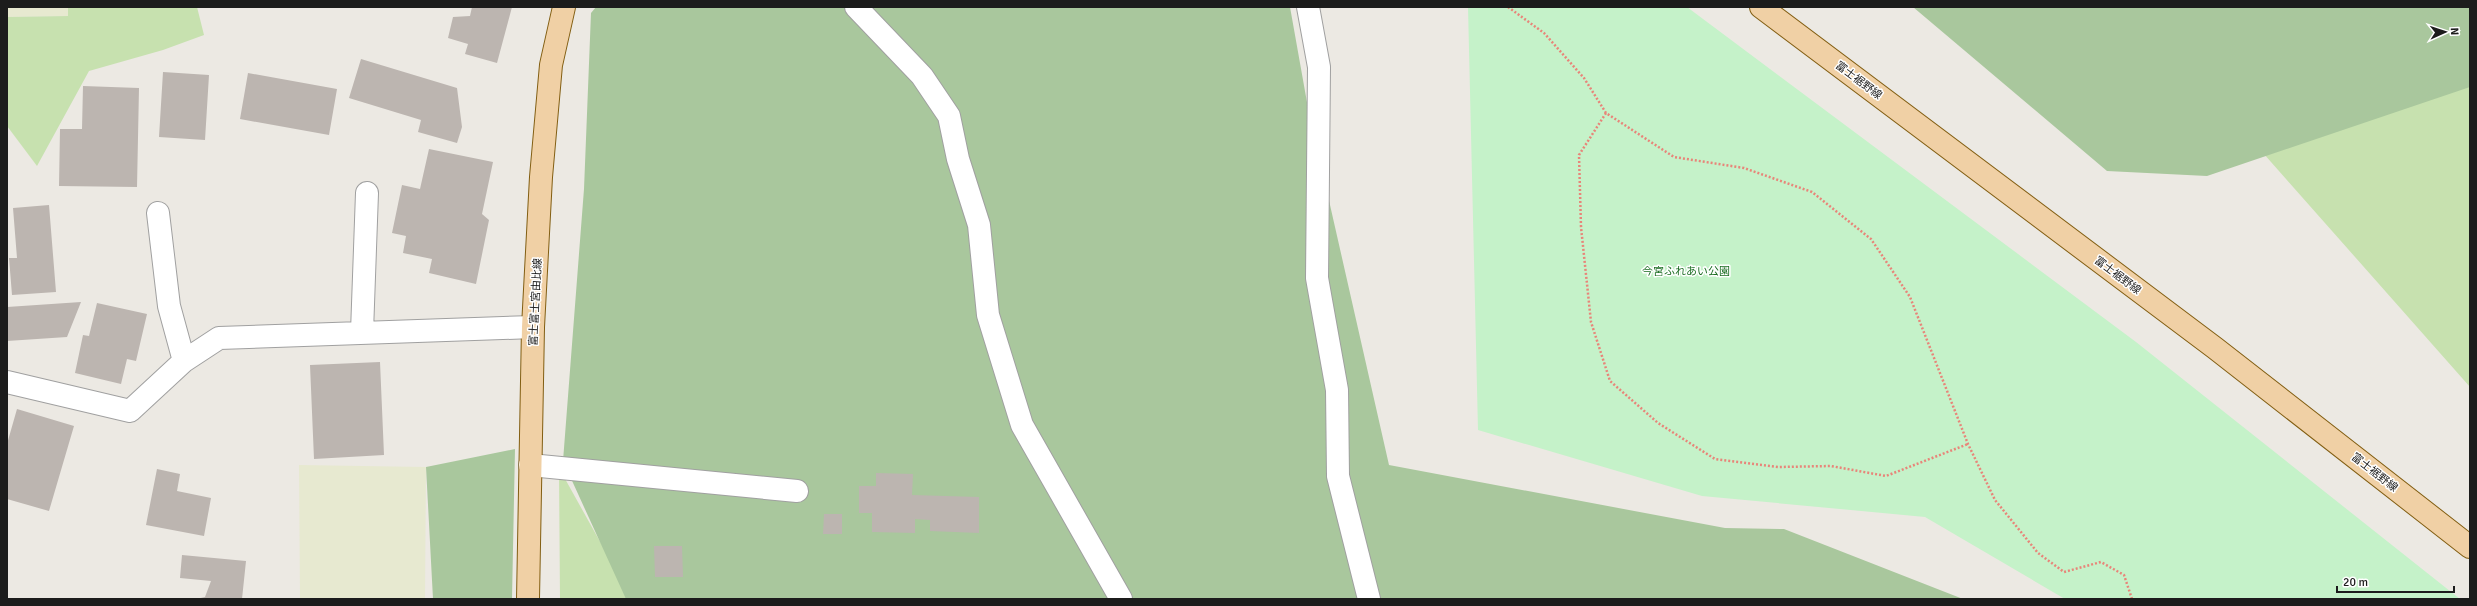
<svg xmlns="http://www.w3.org/2000/svg" width="2477" height="606" font-family="Signika,'Noto Sans JP',sans-serif">
  <style>
    .farmland { fill: #e7e9d0 }
    .grass { fill: #c7e1af }
    .forest { fill: #a9c79d }
    .park { fill: #c5f2c9 }
    .building { fill: #bcb5b0 }
    .lines { fill: none; stroke-linecap: round; stroke-linejoin: round }
    .street-casing { stroke: #a0a0a0; stroke-width: 24 }
    .primary-casing { stroke: #825e12; stroke-width: 24 }
    .path { stroke: #e88579; stroke-width: 2.5; stroke-dasharray: 2 2; stroke-linecap: butt }
    .street { stroke: #fff; stroke-width: 22 }
    .primary { stroke: #f0d0a5; stroke-width: 22 }
    .labels { text-anchor: middle; stroke-width: 3; stroke-linejoin: round; paint-order: stroke }
    .street-label { font-size: 11px; fill: #1c1c1c; stroke: #fff }
    .park-label { font-size: 11px; fill: #196c20; stroke: #fff }
  </style>
  <rect width="100%" height="100%" fill="#ece9e3"/>
  <path class="farmland" d="M 7,7 L 68,7 L 68,16 L 7,17 Z
    M 299,465 L 426,467 L 425,599 L 300,599 Z"/>
  <path class="grass" d="M 68,7 L 197,7 L 204,35 L 163,50 L 89,71 L 37,166 L 7,126 L 7,17 L 68,16 Z
    M 2470,81 L 2470,387 L 2256,145 Z
    M 559,468 L 632,599 L 560,599 Z"/>
  <path class="forest" d="M 596,7 L 1290,7 L 1308,108 L 1389,465 L 1725,528 L 1784,529 L 1963,599 L 626,599 L 563,461 L 584,189 L 591,13 Z
    M 1913,7 L 2470,7 L 2470,87 L 2207,176 L 2107,171 Z
    M 515,449 L 512,599 L 433,599 L 426,467 Z"/>
  <path class="park" d="M 1468,7 L 1687,7 L 2136,342 L 2460,599 L 2065,599 L 1925,517 L 1702,496 L 1478,430 Z"/>
  <path class="building" d="M 472,7 L 512,7 L 497,63 L 465,54 L 468,44 L 448,38 L 453,17 L 470,16 Z
    M 361,59 L 457,88 L 462,127 L 457,143 L 418,132 L 421,120 L 349,98 Z
    M 163,72 L 209,75 L 205,140 L 159,137 Z
    M 248,73 L 337,89 L 329,135 L 240,119 Z
    M 83,86 L 139,88 L 137,187 L 59,186 L 60,129 L 82,129 Z
    M 429,149 L 493,162 L 482,214 L 489,220 L 476,284 L 429,273 L 432,259 L 403,253 L 406,236 L 392,233 L 402,185 L 420,189 Z
    M 49,205 L 56,292 L 12,295 L 9,258 L 17,258 L 13,208 Z
    M 81,302 L 67,337 L 7,341 L 7,307 Z
    M 97,303 L 147,314 L 136,361 L 127,359 L 121,384 L 75,373 L 83,335 L 89,336 Z
    M 380,362 L 384,455 L 314,459 L 310,365 Z
    M 17,409 L 74,426 L 49,511 L 7,499 L 7,444 Z
    M 157,469 L 180,474 L 177,491 L 211,498 L 204,536 L 146,525 Z
    M 876,473 L 913,474 L 912,495 L 979,497 L 979,533 L 930,531 L 930,520 L 915,519 L 915,533 L 872,532 L 872,513 L 859,513 L 859,486 L 876,486 Z
    M 824,514 L 842,514 L 842,534 L 823,534 Z
    M 654,546 L 682,546 L 683,577 L 655,577 Z
    M 182,555 L 246,561 L 242,599 L 196,599 L 205,597 L 211,581 L 180,578 Z"/>
  <g class="lines">
    <defs>
      <path id="street" d="M 856,7 L 922,76 L 949,116 L 958,159 L 979,225 L 988,315 L 1022,425 L 1121,599
        M 1308,7 L 1319,67 L 1317,278 L 1337,390 L 1338,476 L 1369,599
        M 158,213 L 169,306 L 184,361
        M 362,332 L 367,193
        M 7,382 L 130,411 L 184,361 L 219,338 L 533,327
        M 530,465 L 797,491"/>
      <path id="primary" d="M 1761,7 L 2215,348 L 2470,547
        M 528,599 L 533,327 L 541,177 L 551,65 L 564,7"/>
    </defs>
    <use href="#street" class="street-casing"/>
    <use href="#primary" class="primary-casing"/>
    <path class="path" d="M 1508,7 L 1544,33 L 1584,78 L 1606,113 L 1674,157 L 1744,168 L 1812,192 L 1871,239 L 1910,297 L 1968,444 L 1995,500 L 2038,553 L 2064,572 L 2101,562 L 2124,575 L 2132,599
      M 1606,113 L 1579,155 L 1581,227 L 1591,322 L 1610,381 L 1658,423 L 1715,459 L 1778,467 L 1831,466 L 1886,476 L 1968,444"/>
    <use href="#street" class="street"/>
    <use href="#primary" class="primary"/>
  </g>
  <g class="labels">
    <g class="street-label">
      <text transform="translate(1859 80) rotate(37)" y="4">富士裾野線</text>
      <text transform="translate(2118 275) rotate(37)" y="4">富士裾野線</text>
      <text transform="translate(535 302) rotate(-87)" y="4">富士富士宮由比線</text>
      <text transform="translate(2375 472) rotate(38)" y="4">富士裾野線</text>
    </g>
    <g class="park-label">
      <text x="1686" y="275">今宮ふれあい公園</text>
    </g>
  </g>
  <rect width="2477" height="606" fill="none" stroke="#1c1c1c" stroke-width="16"/>
  <g transform="translate(2445 32) rotate(87)" stroke="#ffffff" stroke-width="3" paint-order="stroke">
  <path d="M0-3L7 15L0 10L-7 15Z" fill="#1c1c1c"/>
  <text y="-6" font-size="11" font-weight="bold" text-anchor="middle" fill="#1c1c1c">N</text>
  </g>
  <path d="M2337 586v6h117v-6" fill="none" stroke="#1c1c1c" stroke-width="2"/>
  <text x="2343" y="586" font-size="12" fill="#1c1c1c" stroke="#ffffff" stroke-width="3" paint-order="stroke">20 m</text>
</svg>
